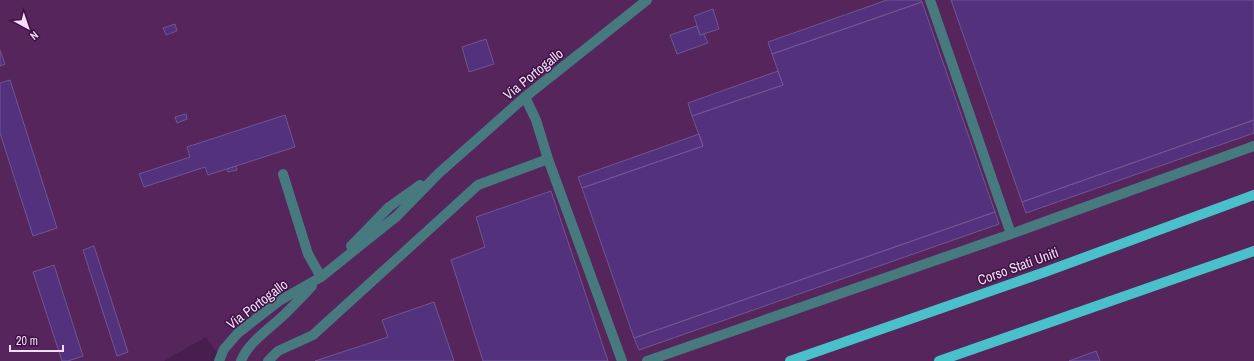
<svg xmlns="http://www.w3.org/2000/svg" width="1254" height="361" font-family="'Archivo Narrow',sans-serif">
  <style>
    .built { fill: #55255c }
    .building { fill: #54317c; stroke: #6f5692 }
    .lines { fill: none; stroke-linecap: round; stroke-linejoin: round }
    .minor { stroke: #467a7e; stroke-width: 10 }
    .major { stroke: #4ac0ca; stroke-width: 10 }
    .labels { text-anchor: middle; stroke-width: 3; stroke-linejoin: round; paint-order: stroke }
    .street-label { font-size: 14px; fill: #f6dcfa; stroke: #3d1343 }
  </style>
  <rect width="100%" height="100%" fill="#481e4e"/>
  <path class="built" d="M 0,0 L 1254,0 L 1254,361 L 223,361 L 206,337 L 164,361 L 0,361 Z"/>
  <path class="building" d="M 887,0 L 921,0 L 922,2 L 772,54 L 768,42 Z
    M 951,0 L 1254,0 L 1254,120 L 1022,202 Z
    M 922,2 L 995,212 L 634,338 L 582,188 L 703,146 L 692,116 L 783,85 L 772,54 Z
    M 713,9 L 719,29 L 700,35 L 694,16 Z
    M 175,24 L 177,31 L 166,35 L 163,28 Z
    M 697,26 L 700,35 L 704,34 L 708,43 L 677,54 L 670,35 Z
    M 486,39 L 494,64 L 469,72 L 462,47 Z
    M 0,50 L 5,64 L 0,66 Z
    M 778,71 L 783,85 L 692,116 L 688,103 Z
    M 10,80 L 57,228 L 33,236 L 0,133 L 0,83 Z
    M 186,114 L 187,119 L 177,123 L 175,117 Z
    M 285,115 L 295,147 L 208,175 L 205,167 L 144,187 L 139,174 L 190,157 L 187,147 Z
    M 1254,120 L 1254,133 L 1026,213 L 1022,202 Z
    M 699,134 L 703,146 L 582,188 L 578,177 Z
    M 236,166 L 237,170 L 228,172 L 227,169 Z
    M 551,191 L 608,361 L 483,361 L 451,260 L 485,247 L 476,217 Z
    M 995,212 L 999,224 L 639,350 L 634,338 Z
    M 94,246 L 128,352 L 117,356 L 83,250 Z
    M 54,265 L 83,356 L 68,361 L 62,361 L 33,272 Z
    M 434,302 L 454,361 L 315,361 L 388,337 L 382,320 Z
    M 1096,351 L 1100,361 L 1069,361 Z"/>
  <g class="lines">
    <path class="minor" d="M 930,0 L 1011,234
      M 525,97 L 536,120 L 548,159 L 622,361
      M 283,174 L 308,254 L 321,277
      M 351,246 L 389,207 L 420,185
      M 219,361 L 224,349 L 238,333 L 279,301 L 321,277 L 397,216 L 439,173 L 525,97 L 647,0
      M 241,361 C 248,342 272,327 286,313 C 295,304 304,295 312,286
      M 268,361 L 278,351 L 313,335 L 478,185 L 548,159
      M 647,361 L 1011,234 L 1254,146"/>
    <path class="major" d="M 790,361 L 1045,272 L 1254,195
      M 939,361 L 1254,251"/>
  </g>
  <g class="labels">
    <g class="street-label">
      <text transform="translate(533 74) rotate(-39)" y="5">Via Portogallo</text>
      <text transform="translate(1018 266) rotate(-20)" y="5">Corso Stati Uniti</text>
      <text transform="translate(257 304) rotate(-37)" y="5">Via Portogallo</text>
    </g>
  </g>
  <g transform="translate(28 28) rotate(140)" stroke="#3d1343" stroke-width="3" paint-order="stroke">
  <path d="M0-3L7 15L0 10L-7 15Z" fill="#f6dcfa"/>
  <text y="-6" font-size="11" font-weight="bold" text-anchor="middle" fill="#f6dcfa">N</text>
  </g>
  <path d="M10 345v6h53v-6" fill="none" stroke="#f6dcfa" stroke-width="2"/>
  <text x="16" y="345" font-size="12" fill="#f6dcfa" stroke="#3d1343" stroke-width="3" paint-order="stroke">20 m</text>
</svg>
